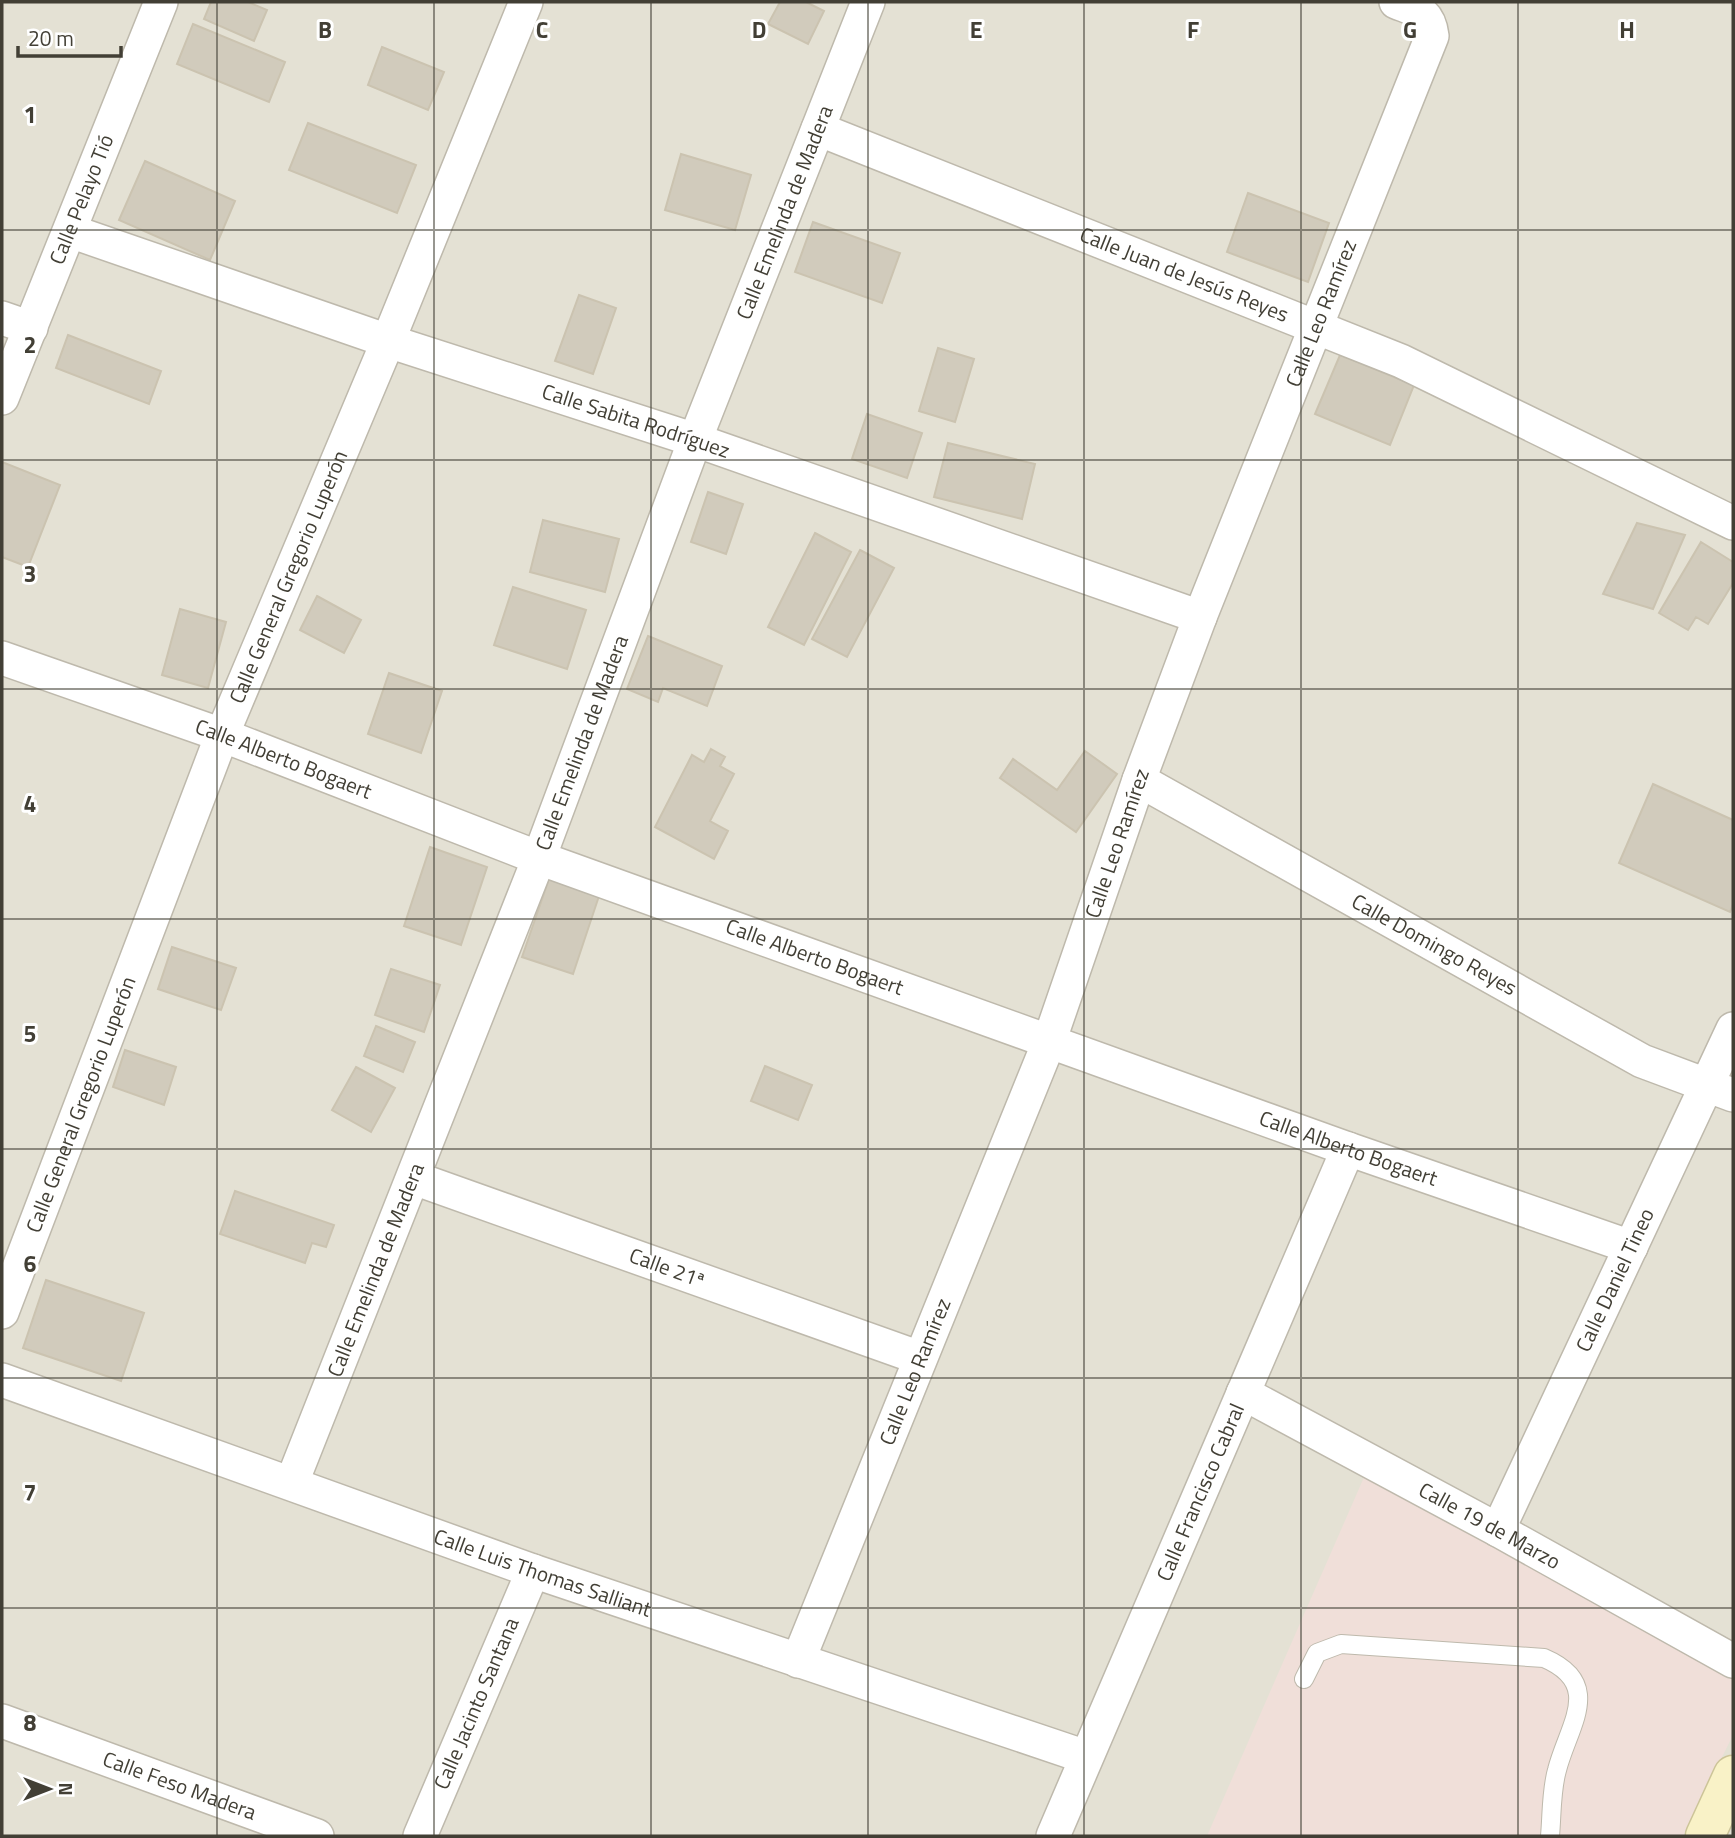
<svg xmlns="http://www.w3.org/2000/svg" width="1735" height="1838" font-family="'Titillium Web',sans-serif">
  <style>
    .residential { fill: #e4e1d4 }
    .medical { fill: #f0dfd9 }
    .building { fill: #d1cbbc; stroke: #cbc3b0; stroke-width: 2 }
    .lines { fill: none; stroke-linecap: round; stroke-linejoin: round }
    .lane-casing { stroke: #beb9ac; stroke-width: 20 }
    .street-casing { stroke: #beb9ac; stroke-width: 36 }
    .secondary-casing { stroke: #ccc498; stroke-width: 41 }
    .lane { stroke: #fff; stroke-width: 18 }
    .street { stroke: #fff; stroke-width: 33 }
    .secondary { stroke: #f9f2c7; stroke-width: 38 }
    .grid { fill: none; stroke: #423f35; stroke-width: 2; stroke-opacity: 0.55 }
    .labels { text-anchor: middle; stroke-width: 6; stroke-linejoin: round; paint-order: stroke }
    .street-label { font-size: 21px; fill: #423f35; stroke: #fff }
    .grid-label { font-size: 23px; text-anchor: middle; font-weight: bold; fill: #423f35; stroke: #fff; stroke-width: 6; stroke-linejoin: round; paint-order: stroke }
  </style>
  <rect width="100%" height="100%" fill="#f1eee5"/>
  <path class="residential" d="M 2,2 L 1733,2 L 1733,1836 L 2,1836 Z"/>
  <path class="medical" d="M 1365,1475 L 1733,1677 L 1733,1735 L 1683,1836 L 1207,1836 Z"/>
  <path class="building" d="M 211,2 L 248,2 L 267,10 L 254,41 L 204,19 Z
    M 780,2 L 806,2 L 824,11 L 808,44 L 768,24 Z
    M 193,24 L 285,62 L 269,102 L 177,64 Z
    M 382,47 L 444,72 L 428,110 L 368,85 Z
    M 308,123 L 416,165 L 397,213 L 289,170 Z
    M 681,154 L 751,175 L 735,230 L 665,210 Z
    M 145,161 L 235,201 L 210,260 L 119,220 Z
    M 1248,193 L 1329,223 L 1308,282 L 1227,252 Z
    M 813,222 L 900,253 L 882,303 L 795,272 Z
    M 579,295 L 616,308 L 593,374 L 555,361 Z
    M 68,335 L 161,371 L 149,404 L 56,368 Z
    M 938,348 L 974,359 L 955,422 L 919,411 Z
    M 1340,355 L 1414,385 L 1390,445 L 1315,414 Z
    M 867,414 L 922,433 L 907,478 L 852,459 Z
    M 948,443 L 1035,464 L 1022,519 L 934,497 Z
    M 2,462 L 60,485 L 28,567 L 2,557 Z
    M 708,492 L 743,504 L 726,554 L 691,542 Z
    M 543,520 L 619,539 L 605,592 L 530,572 Z
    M 1637,523 L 1685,535 L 1653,609 L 1603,594 Z
    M 815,533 L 851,552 L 804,645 L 768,627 Z
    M 1701,542 L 1733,562 L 1733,583 L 1708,624 L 1696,617 L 1688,630 L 1659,613 Z
    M 860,550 L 894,568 L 847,657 L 812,639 Z
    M 513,587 L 586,610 L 567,669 L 494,645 Z
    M 317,596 L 361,620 L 344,653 L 300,630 Z
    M 180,609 L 226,622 L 208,688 L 162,675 Z
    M 648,636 L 722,666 L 707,706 L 663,688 L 658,702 L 627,689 Z
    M 389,673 L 442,691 L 421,753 L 368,734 Z
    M 711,749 L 725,757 L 720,766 L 734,774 L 710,821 L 728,831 L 714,859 L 655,827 L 692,755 L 704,762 Z
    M 1085,751 L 1117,774 L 1076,832 L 1000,778 L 1013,759 L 1057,790 Z
    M 1653,784 L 1733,820 L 1733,904 L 1730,912 L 1619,863 Z
    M 430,847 L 487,867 L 461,945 L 404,926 Z
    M 549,879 L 599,896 L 573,974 L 522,957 Z
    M 172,947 L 236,968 L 221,1010 L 158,989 Z
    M 391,969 L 440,985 L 424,1032 L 375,1015 Z
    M 376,1026 L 415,1042 L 403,1072 L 364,1056 Z
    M 125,1050 L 176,1067 L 164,1105 L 113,1087 Z
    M 765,1066 L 812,1085 L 798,1120 L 751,1101 Z
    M 356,1067 L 395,1088 L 371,1132 L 332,1110 Z
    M 235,1191 L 334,1225 L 326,1247 L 312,1243 L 305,1263 L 220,1234 Z
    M 46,1280 L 144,1313 L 121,1381 L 23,1348 Z"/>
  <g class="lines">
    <defs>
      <path id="lane" d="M 1304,1679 L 1317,1653 L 1341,1644 L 1544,1658 C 1605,1684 1568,1726 1557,1770 C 1551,1791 1552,1815 1550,1836"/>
      <g id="street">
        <path id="s1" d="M 818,129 L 1401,361 L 1733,523"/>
        <path id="s2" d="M 70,231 L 388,341 L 695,440 L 1200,617"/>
        <path d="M 2,318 L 31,328"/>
        <path id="s3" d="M 2,398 L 161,2"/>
        <path id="s4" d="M 2,658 L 222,735 L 539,858 L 1348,1149 L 1631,1247"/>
        <path id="s5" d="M 1139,780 L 1642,1061 L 1733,1095"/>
        <path d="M 414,1178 L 920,1358"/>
        <path id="s6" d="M 2,1312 L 222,735 L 388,341 L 526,2"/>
        <path id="s7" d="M 2,1380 L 533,1571 L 1086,1757"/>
        <path id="s8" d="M 1243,1393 L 1498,1530 L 1733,1661"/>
        <path id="s9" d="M 292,1482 L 539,858 L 695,440 L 868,2"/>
        <path id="s10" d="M 1498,1530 L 1733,1029"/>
        <path id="s11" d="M 798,1661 L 1049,1042 L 1139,780 L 1200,617 L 1432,36 C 1429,11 1416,10 1396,2"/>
        <path id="s12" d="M 2,1721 L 317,1836"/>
        <path id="s13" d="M 420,1836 L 533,1571"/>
        <path id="s14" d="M 1053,1836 L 1348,1149"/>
      </g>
      <path id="secondary" d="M 1705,1836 L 1733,1775"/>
    </defs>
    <use href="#lane" class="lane-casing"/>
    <use href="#street" class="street-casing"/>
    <use href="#secondary" class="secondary-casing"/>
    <use href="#lane" class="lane"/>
    <use href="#street" class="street"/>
    <use href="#secondary" class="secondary"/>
  </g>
  <path class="grid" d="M 217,2 L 217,1836M 434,2 L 434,1836M 651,2 L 651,1836M 868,2 L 868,1836M 1084,2 L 1084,1836M 1301,2 L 1301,1836M 1518,2 L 1518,1836M 2,230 L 1733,230M 2,460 L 1733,460M 2,689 L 1733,689M 2,919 L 1733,919M 2,1149 L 1733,1149M 2,1378 L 1733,1378M 2,1608 L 1733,1608"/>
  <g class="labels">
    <g class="street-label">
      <text dy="7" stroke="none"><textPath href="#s3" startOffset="214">Calle Pelayo Tió</textPath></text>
      <text dy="7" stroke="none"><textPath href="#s9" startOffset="1362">Calle Emelinda de Madera</textPath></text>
      <text dy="7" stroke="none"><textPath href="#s1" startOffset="394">Calle Juan de Jesús Reyes</textPath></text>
      <text dy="7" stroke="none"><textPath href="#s11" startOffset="1446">Calle Leo Ramírez</textPath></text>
      <text dy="7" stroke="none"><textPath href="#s2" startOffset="597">Calle Sabita Rodríguez</textPath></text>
      <text dy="7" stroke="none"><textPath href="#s6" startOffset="789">Calle General Gregorio Luperón</textPath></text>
      <text dy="7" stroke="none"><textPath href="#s9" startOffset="794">Calle Emelinda de Madera</textPath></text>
      <text dy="7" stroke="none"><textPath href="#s4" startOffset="299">Calle Alberto Bogaert</textPath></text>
      <text dy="7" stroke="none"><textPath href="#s11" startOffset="878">Calle Leo Ramírez</textPath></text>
      <text dy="7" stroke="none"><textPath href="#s5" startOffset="338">Calle Domingo Reyes</textPath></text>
      <text dy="7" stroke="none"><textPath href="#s4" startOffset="866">Calle Alberto Bogaert</textPath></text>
      <text dy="7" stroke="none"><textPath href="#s6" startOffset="222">Calle General Gregorio Luperón</textPath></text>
      <text dy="7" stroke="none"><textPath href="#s4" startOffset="1433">Calle Alberto Bogaert</textPath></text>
      <text transform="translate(667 1268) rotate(20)" y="7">Calle 21ª</text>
      <text dy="7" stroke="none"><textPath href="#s9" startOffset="228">Calle Emelinda de Madera</textPath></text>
      <text dy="7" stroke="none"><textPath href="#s10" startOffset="276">Calle Daniel Tineo</textPath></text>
      <text dy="7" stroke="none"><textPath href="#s11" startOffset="312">Calle Leo Ramírez</textPath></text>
      <text dy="7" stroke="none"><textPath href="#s14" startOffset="374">Calle Francisco Cabral</textPath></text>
      <text dy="7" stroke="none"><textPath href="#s8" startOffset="280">Calle 19 de Marzo</textPath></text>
      <text dy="7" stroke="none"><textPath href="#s7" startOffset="574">Calle Luis Thomas Salliant</textPath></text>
      <text dy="7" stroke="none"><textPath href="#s13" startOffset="144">Calle Jacinto Santana</textPath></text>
      <text dy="7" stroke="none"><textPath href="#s12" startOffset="189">Calle Feso Madera</textPath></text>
    </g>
  </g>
  <g class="grid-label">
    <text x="325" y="38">B</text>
    <text x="542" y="38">C</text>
    <text x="759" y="38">D</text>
    <text x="976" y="38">E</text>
    <text x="1193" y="38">F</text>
    <text x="1410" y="38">G</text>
    <text x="1627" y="38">H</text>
    <text x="30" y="123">1</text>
    <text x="30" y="353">2</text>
    <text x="30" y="582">3</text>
    <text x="30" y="812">4</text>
    <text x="30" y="1042">5</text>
    <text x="30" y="1272">6</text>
    <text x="30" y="1501">7</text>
    <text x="30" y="1731">8</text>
  </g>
  <rect width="1735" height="1838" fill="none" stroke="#423f35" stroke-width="7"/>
  <g transform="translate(49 1789) rotate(90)" stroke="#ffffff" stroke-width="5" paint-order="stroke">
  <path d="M0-5L12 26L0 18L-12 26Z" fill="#423f35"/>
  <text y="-10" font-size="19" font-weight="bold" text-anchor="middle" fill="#423f35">N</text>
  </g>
  <path d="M18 46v10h103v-10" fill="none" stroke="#423f35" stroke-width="3.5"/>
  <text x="28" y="46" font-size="21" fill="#423f35" stroke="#ffffff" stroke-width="5" paint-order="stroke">20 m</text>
</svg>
